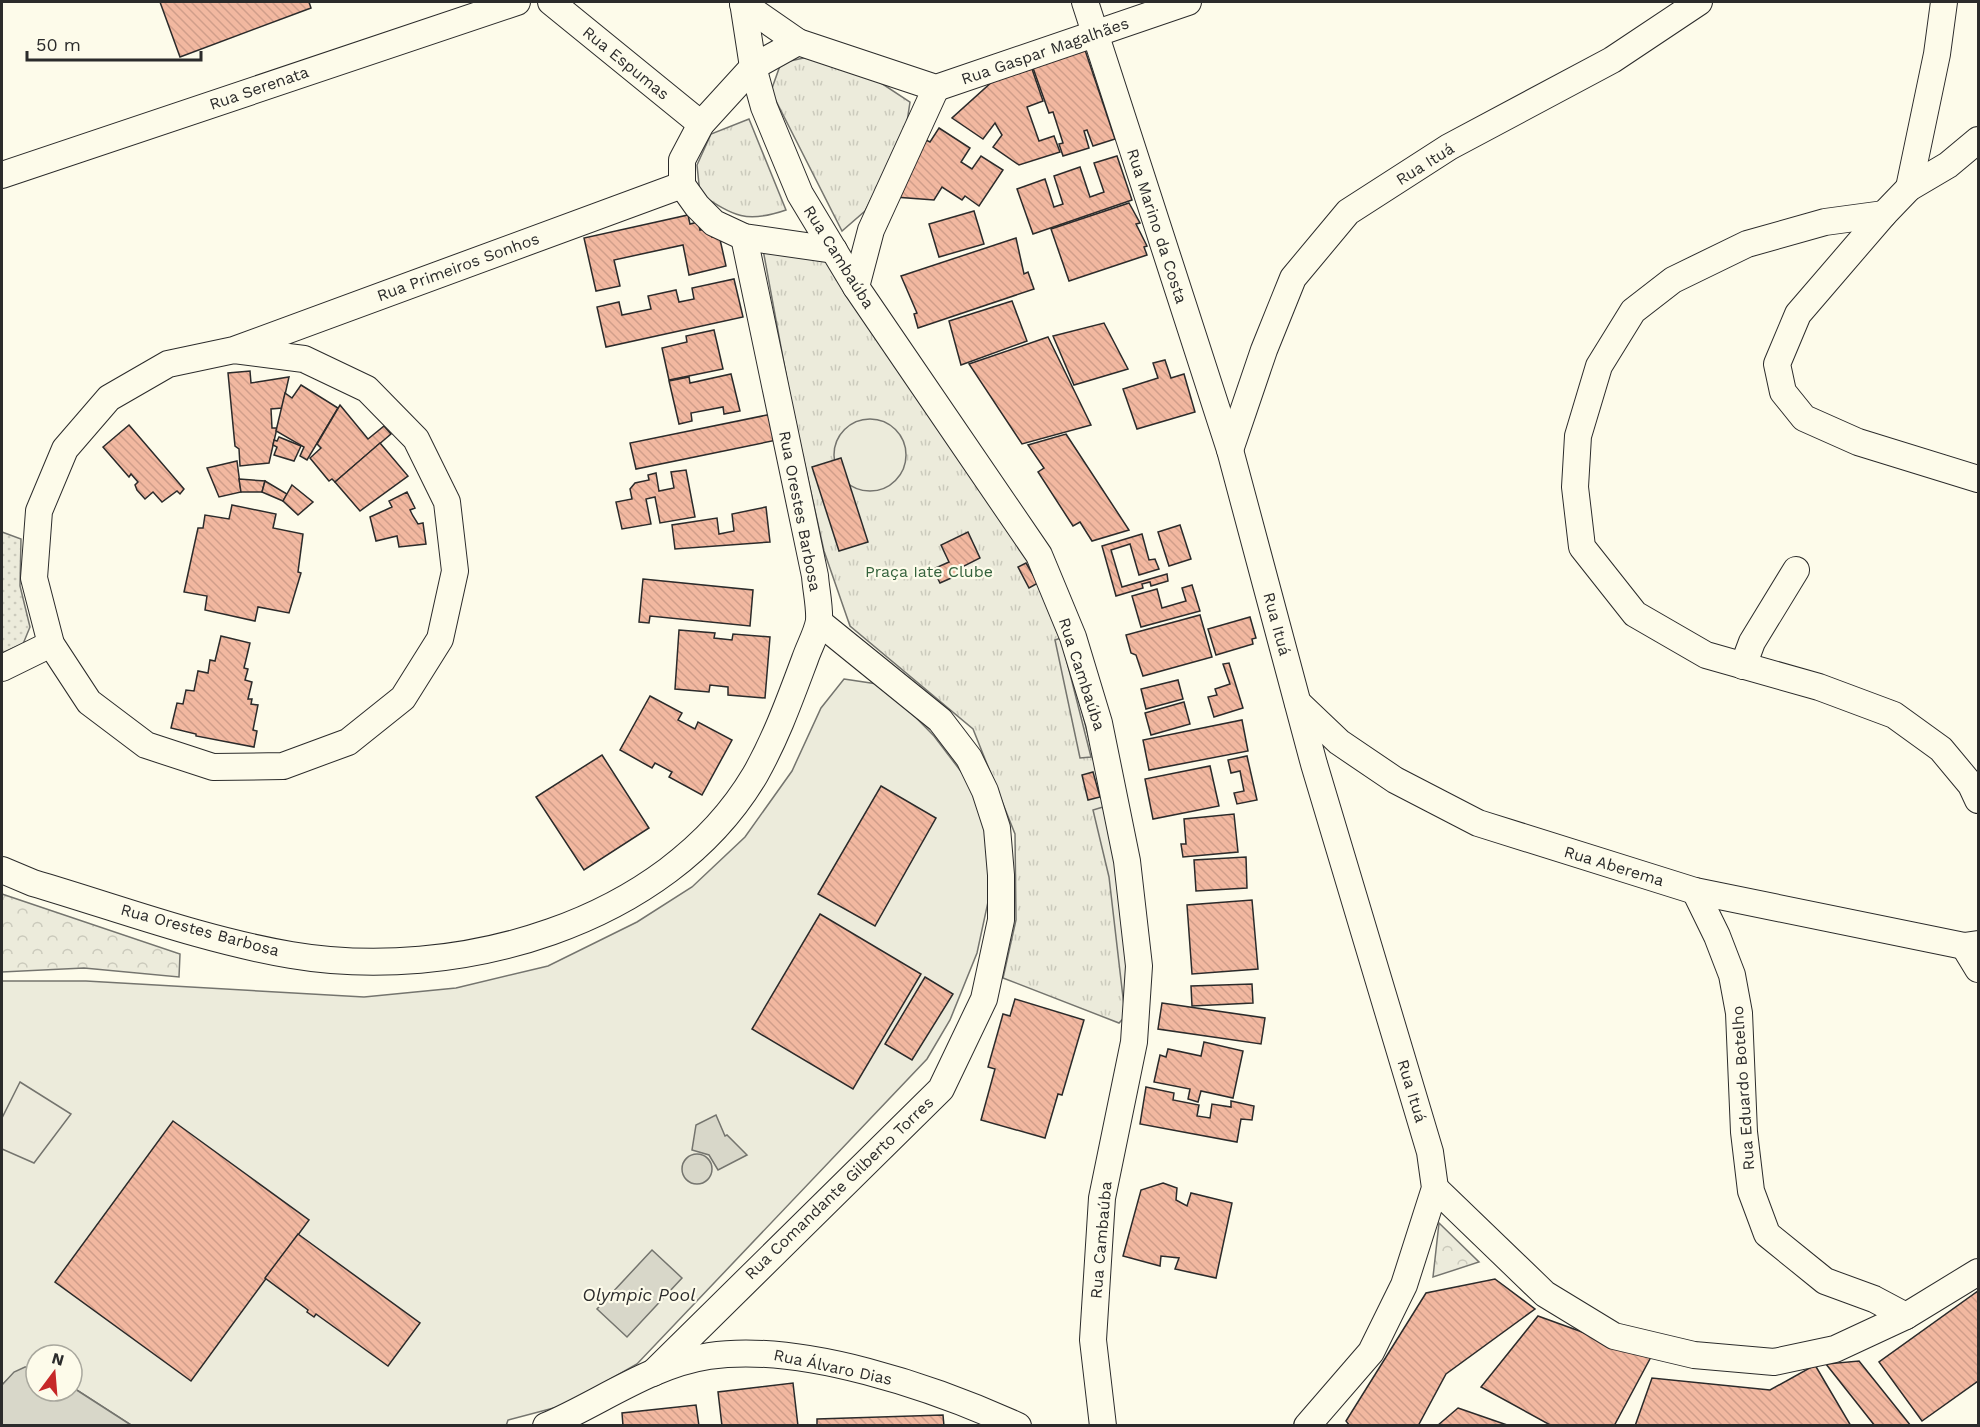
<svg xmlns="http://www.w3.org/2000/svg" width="1980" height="1427" viewBox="0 0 1980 1427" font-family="'Work Sans',sans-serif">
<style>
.grass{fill:url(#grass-dots);stroke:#74746e;stroke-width:1.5}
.forest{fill:url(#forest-crowns);stroke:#74746e;stroke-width:1.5}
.park{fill:url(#park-tufts);stroke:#74746e;stroke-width:1.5}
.pitch{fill:#ecebdb;stroke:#74746e;stroke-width:1.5}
.parking{fill:#eceadb;stroke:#74746e;stroke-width:1.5}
.water{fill:#d8d7c9;stroke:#74746e;stroke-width:1.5}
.building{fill:url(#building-back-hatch);stroke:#2b2b2b;stroke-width:1.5}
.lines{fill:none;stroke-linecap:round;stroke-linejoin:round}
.minor-casing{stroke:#2b2b2b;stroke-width:28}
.minor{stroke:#fdfbea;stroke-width:26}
.labels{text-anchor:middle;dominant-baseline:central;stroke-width:4.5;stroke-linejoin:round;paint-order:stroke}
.street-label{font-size:16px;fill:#2b2b2b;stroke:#fdfbea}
.park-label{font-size:16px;fill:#34623c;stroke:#fdfbea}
.water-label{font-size:18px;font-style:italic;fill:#2b2b2b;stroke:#fdfbea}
</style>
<defs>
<pattern id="grass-dots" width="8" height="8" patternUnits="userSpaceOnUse" patternTransform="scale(1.5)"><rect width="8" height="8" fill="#ecebdb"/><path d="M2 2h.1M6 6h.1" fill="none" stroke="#cbcabc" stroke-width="1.8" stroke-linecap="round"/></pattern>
<pattern id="forest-crowns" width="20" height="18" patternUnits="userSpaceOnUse" patternTransform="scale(1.5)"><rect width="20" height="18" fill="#ecebdb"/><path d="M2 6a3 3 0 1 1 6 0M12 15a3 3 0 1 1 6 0" fill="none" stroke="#cbcabc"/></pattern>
<pattern id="park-tufts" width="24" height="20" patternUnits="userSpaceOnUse" patternTransform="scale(1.5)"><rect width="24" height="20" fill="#ecebdb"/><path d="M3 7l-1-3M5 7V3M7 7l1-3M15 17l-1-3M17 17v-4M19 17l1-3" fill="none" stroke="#cbcabc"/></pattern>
<pattern id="building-back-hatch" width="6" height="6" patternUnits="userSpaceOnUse" patternTransform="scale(1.5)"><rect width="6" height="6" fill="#f2b8a0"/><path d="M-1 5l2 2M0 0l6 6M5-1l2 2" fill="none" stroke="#d09e8a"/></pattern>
</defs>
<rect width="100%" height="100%" fill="#fdfbea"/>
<!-- grass -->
<polygon class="grass" points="2,532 21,539 20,586 30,627 23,644 2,653"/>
<!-- forest -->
<g class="forest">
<polygon points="2,894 180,954 179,977 84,968 2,972"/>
<polygon points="1439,1223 1479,1262 1433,1277"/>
</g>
<!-- park -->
<g class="park">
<polygon points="808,57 881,83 910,102 905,135 865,211 842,231 771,91 781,63"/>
<path d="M749 119 786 210C746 224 734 216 700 194L697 165 711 134Z"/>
<polygon points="762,244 826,254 1031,556 1063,636 1124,878 1134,1007 1119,1023 1003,978 1016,920 1015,834 973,729 850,626 824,551 792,407"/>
</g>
<!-- pitch -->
<g class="pitch">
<circle cx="870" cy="455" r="36"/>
<path d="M844 679 884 685 934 736 969 782 989 841 988 902 977 953 950 1020 927 1059 637 1364 565 1405 508 1420 506 1426 131 1425 72 1387V1355H36V1367C20 1367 13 1374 2 1385V981H86L364 997 456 988 548 966 637 922 692 887 745 837 792 771 821 708Z"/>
</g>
<!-- parking -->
<g class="parking">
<polygon points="1061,638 1091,757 1080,758 1055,640"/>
<polygon points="1103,807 1120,878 1131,1006 1124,1006 1109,877 1093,810"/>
<polygon points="20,1082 71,1114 34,1163 2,1149 2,1118"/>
</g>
<!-- water -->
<g class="water">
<polygon points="716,1115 725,1136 727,1135 747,1155 718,1170 709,1155 692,1150 696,1125"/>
<circle cx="697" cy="1169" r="15"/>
<polygon points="652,1250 682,1278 627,1337 597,1309"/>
<polygon points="25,1367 36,1367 36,1391 72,1391 72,1387 131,1425 2,1425 2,1385 14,1372"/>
</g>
<!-- building -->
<g class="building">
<polygon points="160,2 309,2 311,8 180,57"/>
<polygon points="1085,50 1115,139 1093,146 1087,130 1084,131 1089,148 1063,156 1059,144 1063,143 1053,112 1049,113 1033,68"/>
<polygon points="1032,69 1043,101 1027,107 1039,141 1054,136 1060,152 1019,165 993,147 1002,135 995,123 983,139 952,118 993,81"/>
<polygon points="939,128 970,148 961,162 972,169 981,156 1003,170 979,206 965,196 962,200 942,187 934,200 895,197 926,140 930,142"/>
<polygon points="1117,156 1132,200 1033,234 1017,189 1045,179 1054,207 1063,204 1054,176 1080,167 1090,197 1104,192 1094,163"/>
<polygon points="1129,203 1140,223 1136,224 1147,246 1144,247 1147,255 1069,281 1051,229"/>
<polygon points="974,211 984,244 939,257 929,224"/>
<polygon points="688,215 690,224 698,222 700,230 710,228 712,237 719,235 726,266 689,275 683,245 614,260 620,286 596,291 584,238"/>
<polygon points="1016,238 1024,274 1028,272 1034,289 918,328 914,314 917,313 901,276"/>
<polygon points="734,279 743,317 606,347 597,307 619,302 622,315 651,309 648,296 676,290 679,302 694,299 692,288"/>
<polygon points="1012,301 1027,341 961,365 949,321"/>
<polygon points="1104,323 1128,369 1074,385 1053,336"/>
<polygon points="714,330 723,369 669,380 662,348 687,342 686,336"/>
<polygon points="1048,337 1091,425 1022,444 969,364"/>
<polygon points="1165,360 1171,378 1184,374 1195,412 1137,429 1123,389 1158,378 1153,363"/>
<polygon points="250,371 251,383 289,377 282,408 271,409 272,428 277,428 269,463 240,466 239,449 235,446 228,373"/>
<polygon points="731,374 740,411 724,414 723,407 691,413 692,421 679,424 669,381 689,377 690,383"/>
<polygon points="301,385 338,408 307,460 300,456 304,447 276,431 285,393 292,398"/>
<polygon points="340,405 368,439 384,426 391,434 335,482 332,479 329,481 310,458 321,448 317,444"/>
<polygon points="772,414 777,440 636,469 630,443"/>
<polygon points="129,425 184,489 180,494 177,491 162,502 153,492 145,499 137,490 135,485 138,482 131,474 129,477 103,447"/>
<polygon points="1066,434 1129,530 1092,541 1080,522 1073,526 1038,472 1044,468 1028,445"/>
<polygon points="279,437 301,446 294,461 274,455 277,447 273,445 274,440 277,441"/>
<polygon points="380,443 408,476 360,511 335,482"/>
<polygon points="841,458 868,542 839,551 812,467"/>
<polygon points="237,461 241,492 219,497 207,468"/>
<polygon points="686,470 695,517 660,523 655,497 646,499 651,524 622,529 616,502 632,499 630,489 635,483 649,480 648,475 656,473 659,491 674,488 671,472"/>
<polygon points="239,479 265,481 262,492 241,492"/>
<polygon points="265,481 287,494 283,501 262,492"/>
<polygon points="292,485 313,502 298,515 283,501"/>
<polygon points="407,492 415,508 410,510 413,516 418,524 423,523 426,544 399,547 397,536 376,541 370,517 392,507 389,501"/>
<polygon points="232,505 276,514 273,528 303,534 298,572 301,573 289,613 258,607 255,621 205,610 207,596 184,592 198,528 203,528 205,515 229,519"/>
<polygon points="766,507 770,542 675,549 672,525 717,518 719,534 734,531 732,514"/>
<polygon points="1180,525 1191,559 1169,566 1158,532"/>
<polygon points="968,532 980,558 956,570 958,575 940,583 933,569 949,562 941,545"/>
<polygon points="1142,534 1149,560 1155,559 1159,569 1139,575 1130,544 1111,550 1122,587 1167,574 1168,581 1151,586 1150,582 1142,584 1143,588 1116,596 1102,546"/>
<polygon points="1026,563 1038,583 1029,588 1018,567"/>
<polygon points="643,579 753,590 750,626 650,616 649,623 639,622"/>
<polygon points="1192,585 1200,611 1141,627 1132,596 1157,589 1162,608 1186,601 1182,588"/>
<polygon points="1200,615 1212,657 1143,676 1136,655 1131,653 1126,635"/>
<polygon points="1250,617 1256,638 1252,639 1253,644 1216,655 1208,629"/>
<polygon points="679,630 715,633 714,638 732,640 733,634 770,637 765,698 728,695 728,687 710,685 709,692 675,689"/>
<polygon points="221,636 250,643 244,668 248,669 245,680 252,682 248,699 252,699 251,704 258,705 253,730 257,731 254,747 196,736 196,734 171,728 177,703 183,704 186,690 194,691 198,671 208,673 210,660 215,661"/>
<polygon points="1229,663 1243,708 1214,717 1208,697 1217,695 1215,689 1230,684 1223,664"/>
<polygon points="1178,680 1183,699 1146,709 1141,689"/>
<polygon points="650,696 682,713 678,720 695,729 698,722 732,740 702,795 669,777 672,772 655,763 652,768 620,750"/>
<polygon points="1184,702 1190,724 1151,735 1145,713"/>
<polygon points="1242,720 1248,751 1149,770 1143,740"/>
<polygon points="602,755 649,828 584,870 536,797"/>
<polygon points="1247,756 1257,800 1237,804 1234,793 1244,791 1240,771 1231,773 1228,760"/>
<polygon points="1210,766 1219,806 1153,819 1145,779"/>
<polygon points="1093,772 1100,797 1088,800 1082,775"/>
<polygon points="881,786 936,818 875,926 818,894"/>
<polygon points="1234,814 1238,852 1183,857 1181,844 1186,844 1184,819"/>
<polygon points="1246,857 1247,888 1196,891 1194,860"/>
<polygon points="1252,900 1258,969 1192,974 1187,905"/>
<polygon points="820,914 921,974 853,1089 752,1029"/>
<polygon points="925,977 953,994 912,1060 885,1044"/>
<polygon points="1252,984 1253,1003 1192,1006 1191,986"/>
<polygon points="1015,999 1084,1020 1062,1095 1058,1094 1045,1138 981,1120 995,1069 988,1067 1003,1014 1010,1016"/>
<polygon points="1162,1003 1265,1018 1261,1044 1158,1029"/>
<polygon points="1204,1042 1243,1051 1233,1098 1201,1091 1198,1102 1188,1099 1190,1089 1154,1082 1160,1055 1166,1057 1168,1049 1201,1056"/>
<polygon points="1146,1087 1174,1093 1173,1100 1199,1105 1197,1116 1210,1118 1212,1104 1231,1107 1231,1101 1254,1106 1252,1120 1241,1119 1237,1142 1140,1124"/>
<polygon points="173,1121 309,1220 191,1381 55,1282"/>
<polygon points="1163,1183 1177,1188 1176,1200 1187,1206 1191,1193 1232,1203 1216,1278 1175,1269 1179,1258 1161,1256 1160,1266 1123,1256 1141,1190"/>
<polygon points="298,1234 420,1323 388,1366 316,1314 314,1317 307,1312 308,1310 265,1278"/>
<polygon points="1495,1279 1535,1309 1446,1374 1418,1426 1350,1426 1346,1421 1426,1293"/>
<polygon points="1978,1291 1978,1381 1922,1421 1879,1362"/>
<polygon points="1538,1316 1651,1357 1614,1426 1552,1426 1481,1387"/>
<polygon points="1859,1361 1911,1426 1875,1426 1826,1364"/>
<polygon points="1815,1365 1851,1426 1635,1426 1652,1378 1770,1390"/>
<polygon points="793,1383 798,1426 722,1426 718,1392"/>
<polygon points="696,1405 699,1426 623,1426 622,1413"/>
<polygon points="1458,1408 1510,1426 1437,1426"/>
<polygon points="943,1415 944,1426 817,1426 817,1419"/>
</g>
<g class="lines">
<!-- minor casing -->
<g class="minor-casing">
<g id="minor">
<polyline points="551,2 701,124"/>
<polyline points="743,2 753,67 764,107 800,194 856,287 1039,555 1073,637 1099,723 1127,861 1139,966 1134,1042 1102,1198 1093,1340 1103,1426"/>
<polyline points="1085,2 1230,450 1314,764 1430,1152 1435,1188 1404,1285 1371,1352 1307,1426"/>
<polyline points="743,4 798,42 936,88 1188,2"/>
<polyline points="798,42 753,67 701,124 682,160 682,185 697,206 714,223 744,237 834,250"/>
<polyline points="1978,140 1948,165 1909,188 1884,214 1798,314 1777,364 1783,392 1804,418 1858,442 1978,479"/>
<polyline points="2,175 517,2"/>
<polyline points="1909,188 1937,54 1944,2"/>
<polyline points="1884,214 1825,222 1747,244 1673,280 1633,311 1599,366 1578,436 1575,487 1582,547 1635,614 1706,655 1819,687 1894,715 1941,749 1971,785 1978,800"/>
<polyline points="856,287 871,230 936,88"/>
<polyline points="234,350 304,359 367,389 416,439 447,502 455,571 440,639 403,698 348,742 283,766 213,767 146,745 89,702 51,644 34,578 39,511 65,449 109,398 168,364 234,350 682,185"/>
<polyline points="1230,450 1264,350 1293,278 1348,212 1449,147 1612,60 1699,2"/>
<polyline points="1743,666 1752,642 1796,570"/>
<polyline points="2,668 51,644"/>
<polyline points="1298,703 1339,742 1395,780 1478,823 1695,891 1964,946 1978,944"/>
<path d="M2 870 33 883C118 908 203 940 291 955 455 983 666 925 755 775 776 738 790 699 805 659 809 647 817 633 819 621 820 607 816 590 815 576L744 237"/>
<polyline points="1695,891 1717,936 1732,975 1739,1013 1744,1132 1751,1191 1767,1234 1825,1281 1874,1299 1906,1316"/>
<polyline points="1964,946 1978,969"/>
<polyline points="1435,1188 1545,1294 1614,1336 1694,1355 1774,1362 1835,1349 1906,1316 1978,1272"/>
<polyline points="653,1373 941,1089 984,999 1001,920 1001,875 997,828 985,791 969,758 940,720 819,622"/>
<path d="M546 1426C600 1403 650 1365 709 1356 801 1342 935 1388 1018 1426"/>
</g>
</g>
<!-- minor -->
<use href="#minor" class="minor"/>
</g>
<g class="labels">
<!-- street labels -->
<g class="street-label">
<text transform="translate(1045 51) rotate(-19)">Rua Gaspar Magalhães</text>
<text transform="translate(626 63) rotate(39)">Rua Espumas</text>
<text transform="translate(259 88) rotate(-19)">Rua Serenata</text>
<text transform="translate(1425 164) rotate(-32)">Rua Ituá</text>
<text transform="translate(1157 226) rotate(72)">Rua Marino da Costa</text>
<text transform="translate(839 257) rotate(58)">Rua Cambaúba</text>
<text transform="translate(458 267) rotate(-20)">Rua Primeiros Sonhos</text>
<text transform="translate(800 511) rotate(79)">Rua Orestes Barbosa</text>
<text transform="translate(1277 624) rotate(75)">Rua Ituá</text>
<text transform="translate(1082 674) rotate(72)">Rua Cambaúba</text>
<text transform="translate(1614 866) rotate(17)">Rua Aberema</text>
<text transform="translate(200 930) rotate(15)">Rua Orestes Barbosa</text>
<text transform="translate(1743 1088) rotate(-94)">Rua Eduardo Botelho</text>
<text transform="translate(1412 1091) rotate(73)">Rua Ituá</text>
<text transform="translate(839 1188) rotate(-44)">Rua Comandante Gilberto Torres</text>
<text transform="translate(1101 1240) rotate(-85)">Rua Cambaúba</text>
<text transform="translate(833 1367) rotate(12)">Rua Álvaro Dias</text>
</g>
<!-- park labels -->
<g class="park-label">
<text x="929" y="571">Praça Iate Clube</text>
</g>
<!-- water labels -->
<g class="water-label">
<text x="639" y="1294">Olympic Pool</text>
</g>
</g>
<!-- border -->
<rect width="1980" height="1427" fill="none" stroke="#2b2b2b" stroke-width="6"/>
<!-- north arrow -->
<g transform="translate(54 1373) rotate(16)"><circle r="28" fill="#fdfbea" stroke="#a9a89e" stroke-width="1.5"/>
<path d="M0-4.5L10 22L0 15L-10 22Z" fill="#c62828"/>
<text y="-9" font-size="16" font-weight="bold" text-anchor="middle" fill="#2b2b2b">N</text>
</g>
<!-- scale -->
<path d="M27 51v9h174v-9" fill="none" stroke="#2b2b2b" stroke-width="3"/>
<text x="36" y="51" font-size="18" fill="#2b2b2b" stroke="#fdfbea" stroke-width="4.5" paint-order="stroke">50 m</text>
</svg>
